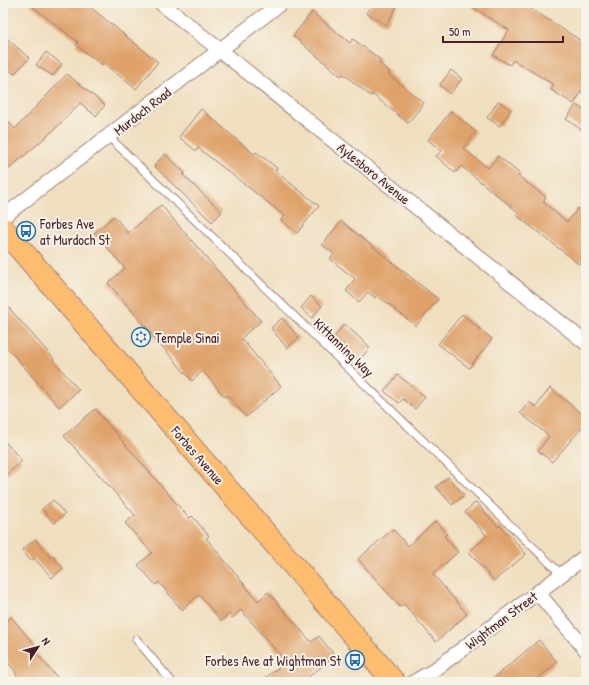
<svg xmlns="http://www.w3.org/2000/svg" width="589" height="685" viewBox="0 0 589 685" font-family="'Patrick Hand',sans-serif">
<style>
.building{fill:#dfa26b}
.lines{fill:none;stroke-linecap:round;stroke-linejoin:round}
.service-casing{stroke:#9d7f75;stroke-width:9}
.minor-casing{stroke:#9d7f75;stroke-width:16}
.primary-casing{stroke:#9d7f75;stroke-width:24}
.service{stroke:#fff;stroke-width:7}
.minor{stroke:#fff;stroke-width:14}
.primary{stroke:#fdbc6f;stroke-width:22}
.labels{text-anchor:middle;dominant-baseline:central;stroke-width:4;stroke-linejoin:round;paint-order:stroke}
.street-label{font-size:14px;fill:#4a1f2b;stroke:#f7f3e8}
.poi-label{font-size:14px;fill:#4a1f2b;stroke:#f7f3e8;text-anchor:start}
</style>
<rect width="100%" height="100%" fill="#f7f3e8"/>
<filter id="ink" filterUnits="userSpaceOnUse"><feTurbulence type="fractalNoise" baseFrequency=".025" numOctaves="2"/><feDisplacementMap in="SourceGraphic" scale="8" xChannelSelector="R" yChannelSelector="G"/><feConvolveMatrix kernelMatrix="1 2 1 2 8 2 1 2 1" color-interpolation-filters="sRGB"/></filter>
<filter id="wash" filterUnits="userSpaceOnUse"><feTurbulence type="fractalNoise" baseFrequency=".012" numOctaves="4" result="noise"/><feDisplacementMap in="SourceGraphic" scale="16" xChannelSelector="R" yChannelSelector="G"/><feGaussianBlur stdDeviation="0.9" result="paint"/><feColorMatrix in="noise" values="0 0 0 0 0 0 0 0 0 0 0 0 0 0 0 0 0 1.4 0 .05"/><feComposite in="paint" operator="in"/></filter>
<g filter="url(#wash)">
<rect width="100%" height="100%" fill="#f0dfbf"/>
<g id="blocks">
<!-- building -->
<g class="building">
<polygon points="28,3 85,3 158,62 136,89 103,63 102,65 76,45 78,42"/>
<polygon points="373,3 399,3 386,25 366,13"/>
<polygon points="465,3 522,3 586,44 586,84 574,104 551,90 554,85 513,60 510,65 493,55 509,30"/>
<polygon points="312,12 350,43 353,39 381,60 379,63 390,72 388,74 424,103 408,123 372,94 371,96 343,74 341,76 293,36"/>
<polygon points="3,35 29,58 14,74 3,64"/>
<polygon points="46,52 62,64 53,76 36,65"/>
<polygon points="451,70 462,79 450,94 440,85"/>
<polygon points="67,74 105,105 96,116 80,103 54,130 3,174 3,115 15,129"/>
<polygon points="498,101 511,110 500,126 487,118"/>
<polygon points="576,105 586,112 586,133 566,119"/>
<polygon points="201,109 254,154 256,152 277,168 275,171 319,206 297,233 281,220 285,216 198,148 196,151 179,137"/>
<polygon points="451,111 476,132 463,148 488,168 498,156 520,174 518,176 546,197 543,202 567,222 578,208 586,215 586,255 579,264 516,215 518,212 461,166 455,173 436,156 442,151 428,140"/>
<polygon points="165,154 185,173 183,175 222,212 212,222 154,166"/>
<polygon points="161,205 261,321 241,338 281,386 246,417 227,395 225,397 203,371 192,381 108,283 125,268 94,233 114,216 128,233"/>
<polygon points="341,221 438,299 416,326 377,295 375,298 368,292 359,302 346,291 355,279 330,259 334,254 322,245"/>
<polygon points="311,296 322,306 312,318 301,308"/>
<polygon points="3,301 54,359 53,360 79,390 59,407 3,343"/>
<polygon points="462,314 492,339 469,368 438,344"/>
<polygon points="282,318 299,338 287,348 271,328"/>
<polygon points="344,324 370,347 359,361 334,337"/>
<polygon points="398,375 425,397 415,409 403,399 399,403 384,391"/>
<polygon points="550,388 586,417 586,423 552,462 538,451 549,436 520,413 529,402 536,407"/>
<polygon points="95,409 189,518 192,516 209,536 206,538 258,601 268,592 311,642 319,636 335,656 302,682 260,682 286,662 241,610 232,618 229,614 221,621 199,595 182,610 159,582 156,585 138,565 152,553 125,523 135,515 64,436"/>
<polygon points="3,439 22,461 3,478"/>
<polygon points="448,477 464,495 452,505 436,487"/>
<polygon points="53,500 65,514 54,523 42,509"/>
<polygon points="476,502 498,527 500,525 526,554 494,581 469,552 487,536 465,512"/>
<polygon points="436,521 447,534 444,536 458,552 433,574 467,614 436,642 404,604 400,607 358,559 393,529 408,546"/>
<polygon points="35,539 51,558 52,556 63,568 52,578 34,558 31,561 22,550"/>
<polygon points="11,617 35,645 32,648 61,682 22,682 15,673 16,672 3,657 3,624"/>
<polygon points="539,640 557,662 534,682 489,682"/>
</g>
</g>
</g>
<g filter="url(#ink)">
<use href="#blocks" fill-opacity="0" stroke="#9d7f75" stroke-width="1"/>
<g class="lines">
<!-- service casing -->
<g class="service-casing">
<g id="service">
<polyline points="109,137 562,575"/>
<polyline points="136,639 172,682"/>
</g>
</g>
<!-- minor casing -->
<g class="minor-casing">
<g id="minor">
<polyline points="161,3 586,343"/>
<polyline points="3,217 281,3"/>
<polyline points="538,593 586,650"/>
<polyline points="414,682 433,671 586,556"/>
</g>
</g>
<!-- primary casing -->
<g class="primary-casing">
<polyline id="primary" points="3,229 394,682"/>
</g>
<!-- service -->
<use href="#service" class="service"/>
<!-- minor -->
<use href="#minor" class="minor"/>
<!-- primary -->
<use href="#primary" class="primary"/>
</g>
</g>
<!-- icons -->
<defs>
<g id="bus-ring" transform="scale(1)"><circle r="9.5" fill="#f7f3e8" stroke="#1f6fb2" stroke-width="1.5"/><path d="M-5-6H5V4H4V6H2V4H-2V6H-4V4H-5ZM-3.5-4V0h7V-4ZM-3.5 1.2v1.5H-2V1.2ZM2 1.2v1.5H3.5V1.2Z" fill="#1f6fb2"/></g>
<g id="synagogue-ring" transform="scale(1)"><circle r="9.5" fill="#f7f3e8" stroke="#1f6fb2" stroke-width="1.5"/><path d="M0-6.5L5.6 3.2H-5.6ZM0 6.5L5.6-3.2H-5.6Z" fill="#1f6fb2"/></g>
</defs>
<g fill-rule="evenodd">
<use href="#bus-ring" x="26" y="231"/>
<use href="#synagogue-ring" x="141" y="337"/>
<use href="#bus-ring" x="355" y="660"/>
</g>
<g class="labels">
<!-- street labels -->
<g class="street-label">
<text transform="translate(142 111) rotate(-38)">Murdoch Road</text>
<text transform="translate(374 173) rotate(39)">Aylesboro Avenue</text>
<text transform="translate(344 347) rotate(44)">Kittanning Way</text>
<text transform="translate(198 455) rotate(49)">Forbes Avenue</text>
<text transform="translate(501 620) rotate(-37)">Wightman Street</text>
</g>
<!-- poi labels -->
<g class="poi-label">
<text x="40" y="223">Forbes Ave<tspan x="40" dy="16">at Murdoch St</tspan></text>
<text x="155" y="337">Temple Sinai</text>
<text x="341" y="660" text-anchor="end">Forbes Ave at Wightman St</text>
</g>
</g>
<!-- margin -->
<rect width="589" height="685" fill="none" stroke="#f7f3e8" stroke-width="16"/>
<!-- north arrow -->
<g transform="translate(38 647) rotate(54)" stroke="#f7f3e8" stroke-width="3" paint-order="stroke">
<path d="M0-3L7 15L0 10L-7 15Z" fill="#4a1f2b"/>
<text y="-6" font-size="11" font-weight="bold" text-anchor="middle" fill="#4a1f2b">N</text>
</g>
<!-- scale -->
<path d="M443 36v6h120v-6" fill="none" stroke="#4a1f2b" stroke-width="2"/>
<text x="449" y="36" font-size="12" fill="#4a1f2b" stroke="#f7f3e8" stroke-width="3" paint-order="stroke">50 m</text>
</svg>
